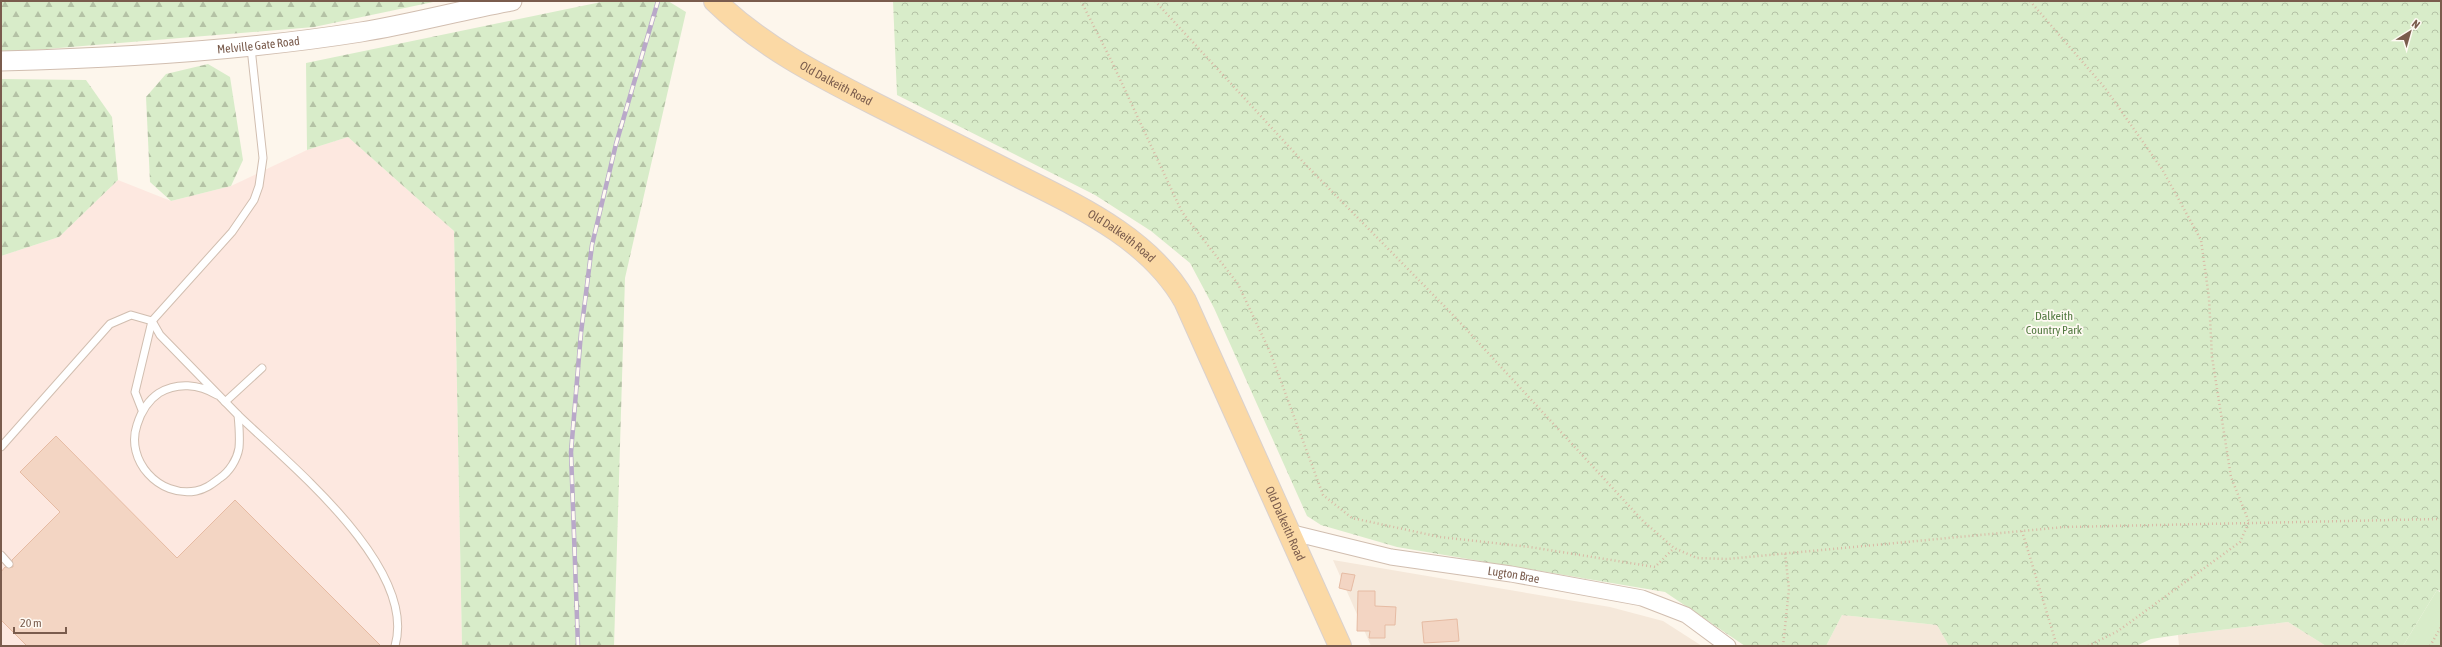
<svg xmlns="http://www.w3.org/2000/svg" width="2442" height="647" viewBox="0 0 2442 647" font-family="'Asap Condensed',sans-serif">
<style>
.residential{fill:#f5e8da}
.commercial{fill:#fde8e0}
.grass{fill:#d8ecc9}
.forest{fill:url(#forest-firs)}
.park{fill:url(#park-crowns)}
.building{fill:#f3d5c3;stroke:#e6bba3}
.lines{fill:none;stroke-linecap:round;stroke-linejoin:round}
.service-casing{stroke:#d1beb0;stroke-width:9}
.minor-casing{stroke:#d1beb0;stroke-width:17}
.tertiary-casing{stroke:#d1beb0;stroke-width:21}
.primary-casing{stroke:#dad1cd;stroke-width:24}
.path{stroke:#d9b8a5;stroke-width:2.5;stroke-dasharray:1 3;stroke-linecap:butt}
.service{stroke:#fff;stroke-width:7}
.minor{stroke:#fff;stroke-width:15}
.tertiary{stroke:#fff;stroke-width:19}
.primary{stroke:#fbd9a5;stroke-width:22}
.rail-casing{stroke:#b9a8c9;stroke-width:4.5}
.rail{stroke:#fffaf3;stroke-width:3;stroke-dasharray:9;stroke-linecap:butt}
.labels{text-anchor:middle;dominant-baseline:central;stroke-width:3.5;stroke-linejoin:round;paint-order:stroke}
.street-label{font-size:12px;fill:#7a5c4d;stroke:#fffaf3}
.park-label{font-size:12px;fill:#537a41;stroke:#fffaf3}
</style>
<defs>
<pattern id="forest-firs" width="22" height="20" patternUnits="userSpaceOnUse"><rect width="22" height="20" fill="#d8ecc9"/><path d="M5 1l3.5 6h-7zM16 11l3.5 6h-7z" fill="#b4c2a5"/></pattern>
<pattern id="park-crowns" width="20" height="18" patternUnits="userSpaceOnUse"><rect width="20" height="18" fill="#d8ecc9"/><path d="M2 6a3 3 0 1 1 6 0M12 15a3 3 0 1 1 6 0" fill="none" stroke="#b4c2a5"/></pattern>
</defs>
<rect width="100%" height="100%" fill="#fdf6ec"/>
<!-- residential -->
<g class="residential">
<polygon points="1333,560 1610,607 1663,621 1702,646 1371,646"/>
<polygon points="1842,615 1937,625 1949,646 1826,646"/>
<polygon points="2288,622 2326,646 2179,646 2178,635"/>
</g>
<!-- commercial -->
<polygon class="commercial" points="348,137 454,231 462,646 1,646 1,256 59,237 118,180 171,201 231,186 307,150"/>
<!-- grass -->
<polygon class="grass" points="2437,590 2441,593 2441,646 2403,646"/>
<!-- forest -->
<g class="forest">
<polygon points="1,1 438,1 314,27 10,52 1,51"/>
<polygon points="606,1 668,1 686,12 625,278 614,646 462,646 454,231 348,137 307,150 306,63"/>
<polygon points="208,64 230,77 243,160 231,186 171,201 150,182 146,97 166,74"/>
<polygon points="1,79 86,80 112,117 118,180 59,237 1,256"/>
</g>
<!-- park -->
<polygon class="park" points="893,1 2441,1 2441,591 2437,590 2403,646 2326,646 2288,622 2178,635 2151,639 2136,646 1949,646 1937,625 1842,615 1826,646 1745,646 1665,592 1397,547 1321,525 1307,516 1214,308 1190,263 1151,231 1095,195 897,95"/>
<!-- building -->
<g class="building">
<polygon points="56,436 177,558 235,500 381,646 27,646 1,620 1,572 5,567 13,567 12,560 60,512 20,472"/>
<polygon points="1342,573 1355,575 1351,591 1339,588"/>
<polygon points="1358,591 1375,591 1375,606 1396,607 1395,625 1385,625 1385,638 1369,638 1370,631 1357,631"/>
<polygon points="1457,619 1459,641 1424,643 1422,622"/>
</g>
<g class="lines">
<!-- service casing -->
<g class="service-casing">
<g id="service">
<polyline points="225,402 262,368"/>
<polyline points="142,410 135,392 152,321 232,232 254,200 259,186 263,158 251,48"/>
<path d="M238 415C289 464 418 567 395 646"/>
<path d="M1 447 110 324 131 315 152 321 160 335 238 415C239 425 240 437 239 448 237 460 229 472 220 478 212 484 206 489 196 491 159 498 125 460 137 425 141 412 147 401 159 393 177 382 199 384 217 395"/>
<polyline points="1,555 9,564"/>
</g>
</g>
<!-- minor casing -->
<g class="minor-casing">
<g id="minor">
<path id="s1" d="M1289 532 1391 557 1511 574 1642 598 1686 615 1728 646"/>
</g>
</g>
<!-- tertiary casing -->
<g class="tertiary-casing">
<g id="tertiary">
<path id="s2" d="M1 61C121 58 242 51 361 32 411 24 462 10 512 1"/>
</g>
</g>
<!-- primary casing -->
<g class="primary-casing">
<g id="primary">
<path id="s3" d="M715 1C761 46 818 75 875 104 923 128 970 152 1018 176 1080 207 1150 239 1185 301L1340 646"/>
</g>
</g>
<!-- path -->
<g class="path">
<polyline points="1081,1 1111,60 1182,212 1238,284 1270,352 1323,495 1352,518 1440,537 1530,547 1655,567 1674,548"/>
<polyline points="1155,1 1304,163 1454,316 1643,521 1674,548 1697,558 1727,559 2064,527 2441,519"/>
<polyline points="2030,1 2105,88 2162,169 2201,240 2209,298 2212,357 2231,477 2249,522 2240,542 2118,631 2088,646"/>
<polyline points="2022,531 2057,646"/>
<polyline points="1783,646 1789,589 1785,553"/>
<polyline points="2430,646 2441,627"/>
</g>
<!-- service -->
<use href="#service" class="service"/>
<!-- minor -->
<use href="#minor" class="minor"/>
<!-- tertiary -->
<use href="#tertiary" class="tertiary"/>
<!-- primary -->
<use href="#primary" class="primary"/>
<!-- rail casing -->
<g class="rail-casing">
<polyline id="rail" points="578,646 571,452 581,333 592,245 616,144 658,1"/>
</g>
<!-- rail -->
<use href="#rail" class="rail"/>
</g>
<g class="labels">
<!-- street labels -->
<g class="street-label">
<text stroke="none"><textPath href="#s2" startOffset="258">Melville Gate Road</textPath></text>
<text stroke="none"><textPath href="#s3" startOffset="147">Old Dalkeith Road</textPath></text>
<text stroke="none"><textPath href="#s3" startOffset="471">Old Dalkeith Road</textPath></text>
<text stroke="none"><textPath href="#s3" startOffset="807">Old Dalkeith Road</textPath></text>
<text stroke="none"><textPath href="#s1" startOffset="229">Lugton Brae</textPath></text>
</g>
<!-- park labels -->
<g class="park-label">
<text x="2054" y="316">Dalkeith<tspan x="2054" dy="14">Country Park</tspan></text>
</g>
</g>
<!-- border -->
<rect width="2442" height="647" fill="none" stroke="#7a5c4d" stroke-width="4"/>
<!-- north arrow -->
<g transform="translate(2410 32) rotate(37)" stroke="#fffaf3" stroke-width="3" paint-order="stroke">
<path d="M0-3L7 15L0 10L-7 15Z" fill="#7a5c4d"/>
<text y="-6" font-size="11" font-weight="bold" text-anchor="middle" fill="#7a5c4d">N</text>
</g>
<!-- scale -->
<path d="M14 627v6h52v-6" fill="none" stroke="#7a5c4d" stroke-width="2"/>
<text x="20" y="627" font-size="12" fill="#7a5c4d" stroke="#fffaf3" stroke-width="3" paint-order="stroke">20 m</text>
</svg>
